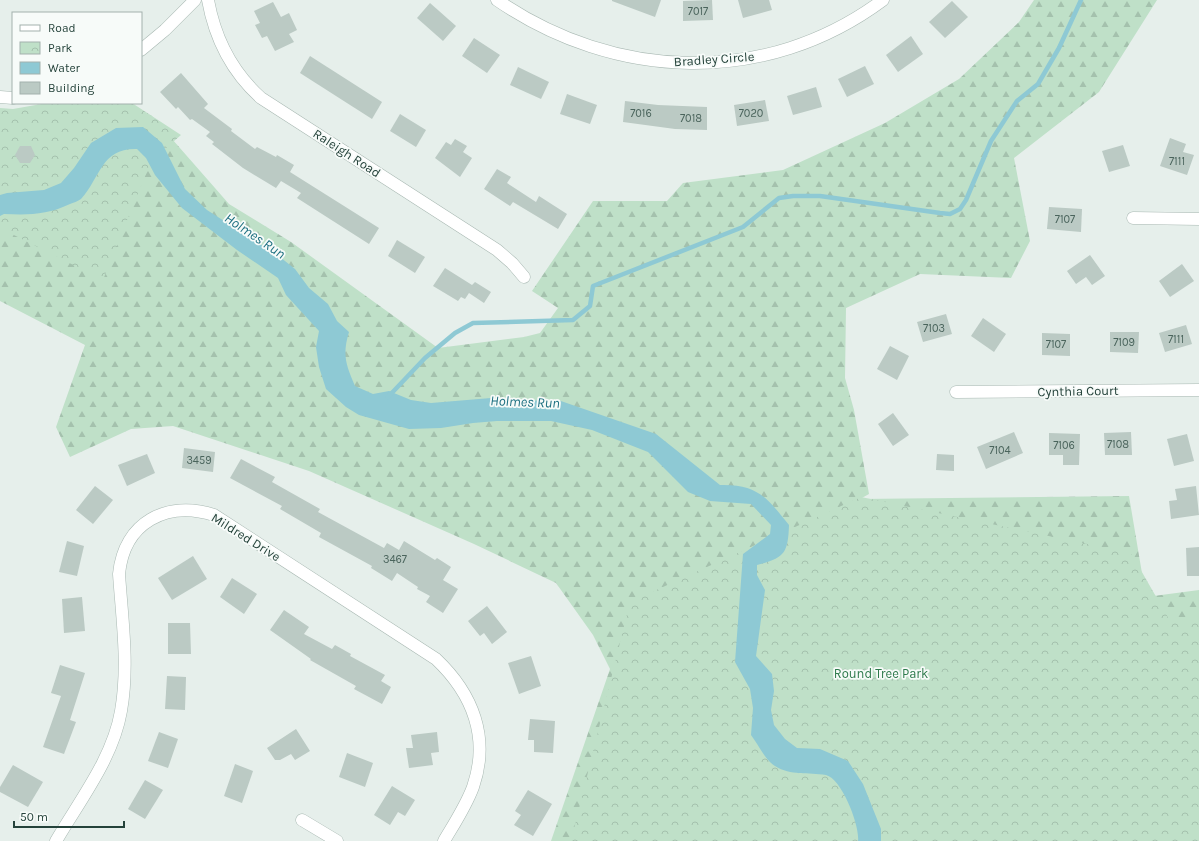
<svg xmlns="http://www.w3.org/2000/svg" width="1199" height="841" viewBox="0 0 1199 841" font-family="Karla,sans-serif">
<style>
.forest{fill:url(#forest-firs)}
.park{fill:url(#park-crowns)}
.water{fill:#8ec9d4}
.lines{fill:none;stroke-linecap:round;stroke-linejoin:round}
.stream{stroke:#8ec9d4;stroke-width:4.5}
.building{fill:#bbcac4}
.street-casing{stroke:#a8b8b2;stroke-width:13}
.street{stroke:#fff;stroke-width:12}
.labels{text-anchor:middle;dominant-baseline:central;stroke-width:3.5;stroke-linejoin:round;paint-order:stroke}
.number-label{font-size:11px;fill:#4a645c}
.street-label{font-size:13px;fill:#24423a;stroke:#f7fbf9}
.park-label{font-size:13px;fill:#2d7a4b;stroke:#f7fbf9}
.water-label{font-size:14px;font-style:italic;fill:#1c6f80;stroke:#f7fbf9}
</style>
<defs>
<pattern id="forest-firs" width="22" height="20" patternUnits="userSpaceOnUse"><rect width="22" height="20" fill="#bfe0c8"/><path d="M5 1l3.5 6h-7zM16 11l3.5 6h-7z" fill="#a4c1ad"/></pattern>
<pattern id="park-crowns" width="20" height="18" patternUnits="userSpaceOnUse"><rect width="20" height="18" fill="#bfe0c8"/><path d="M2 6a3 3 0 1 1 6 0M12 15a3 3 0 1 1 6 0" fill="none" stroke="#a4c1ad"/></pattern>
</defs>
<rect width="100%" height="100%" fill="#e6efeb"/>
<!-- forest -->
<polygon class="forest" points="1034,0 1157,0 1099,92 1014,158 1030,241 1011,278 920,274 846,308 845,378 854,410 869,494 860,499 1129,496 1146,597 1199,590 1199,841 551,841 610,669 593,635 556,583 474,544 309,471 173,426 131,429 70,457 56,427 85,345 0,301 0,178 116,113 151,115 229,204 291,242 438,348 524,337 540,333 558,308 532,291 593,201 667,201 683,183 783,170 885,123 959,79 1019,22"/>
<!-- park -->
<g class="park">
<polygon points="47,103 132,103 181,135 151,161 103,280 0,228 0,108 13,109"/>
<polygon points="861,497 1131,553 1170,621 1199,621 1199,841 571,841 630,602"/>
</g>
<!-- water -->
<path class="water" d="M143 127 162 143 185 189 207 210 280 257 295 269 309 288 328 304 337 321 349 332C342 355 346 365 355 386L373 394 389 391 411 400 431 403 491 398 520 401 558 400 656 434 720 485C758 484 767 498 789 525 788 554 784 558 757 565V575L765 590 756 656 772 674 774 691 771 710 774 725 785 739 797 748 820 749 848 761 863 784 881 829V841H858C860 826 842 779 826 775 808 772 791 776 775 766 765 760 758 744 751 735L753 708 750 689 735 662 743 554 770 534 771 525 751 504 710 501 688 492 648 452 592 430 551 421H497L473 423 441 428 409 429 359 415 346 407 326 389 319 367 316 347 319 331 286 295 278 278 237 250 182 208 155 175 146 158 137 149C101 148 101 177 81 199 78 201 73 203 70 204 47 215 29 215 4 214L0 216V195L7 193 44 190 61 183 74 168 91 143 116 128Z"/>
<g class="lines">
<!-- stream -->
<polyline class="stream" points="388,397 425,358 455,333 473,323 573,320 590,306 593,286 743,227 779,198 793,196 820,196 940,213 950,214 960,209 966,200 991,141 1017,101 1038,84 1059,48 1081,0"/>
</g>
<!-- building -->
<g class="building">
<polygon points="612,0 661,0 655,17 612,1"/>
<polygon points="712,0 713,20 683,21 683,1"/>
<polygon points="738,0 769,0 772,10 743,18"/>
<polygon points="952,1 968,17 945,38 929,22"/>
<polygon points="273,2 281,17 289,13 297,30 289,34 294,42 275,51 267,36 262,38 255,25 260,23 254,11"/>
<polygon points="430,3 456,26 443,41 417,18"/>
<polygon points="911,36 923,54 898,72 886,55"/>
<polygon points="474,38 500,55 487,73 462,56"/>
<polygon points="310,56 382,102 372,119 300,73"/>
<polygon points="865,66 874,84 847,97 838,79"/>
<polygon points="518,67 549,82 541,99 510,85"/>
<polygon points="181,73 208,104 204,108 232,129 231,131 255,149 257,147 276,157 277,155 294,165 290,172 379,228 369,244 297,198 301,193 281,181 276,188 243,168 212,144 214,142 206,136 210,132 192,119 190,120 178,107 176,109 160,92"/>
<polygon points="816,87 822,107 793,115 787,96"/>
<polygon points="567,94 597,105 590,124 560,114"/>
<polygon points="765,100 769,121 737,126 734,105"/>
<polygon points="625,101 658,105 707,107 707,130 675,129 623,122"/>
<polygon points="400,114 426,130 416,147 390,131"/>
<polygon points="1170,138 1186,144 1183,152 1194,155 1187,175 1160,166"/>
<polygon points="455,139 467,146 463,152 472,158 460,177 435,158 446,142 451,145"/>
<polygon points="1123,145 1130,166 1109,172 1102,151"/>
<polygon points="20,146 31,146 35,155 30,163 20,163 15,155"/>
<polygon points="497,169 511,177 507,183 536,202 539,196 567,214 558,229 513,202 510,206 484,189"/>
<polygon points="1049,207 1082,209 1081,232 1047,229"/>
<polygon points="397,240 425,257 415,273 388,256"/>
<polygon points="1090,255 1105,276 1092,285 1086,277 1076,284 1067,271"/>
<polygon points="1182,264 1194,281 1170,297 1159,281"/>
<polygon points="445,268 472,285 475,282 491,292 484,303 469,293 465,299 461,297 458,301 433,286"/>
<polygon points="946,314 952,334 923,342 917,322"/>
<polygon points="983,318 1006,334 994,352 971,336"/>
<polygon points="1186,325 1192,344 1165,352 1159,333"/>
<polygon points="1110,332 1139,332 1138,353 1110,352"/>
<polygon points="1042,333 1070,334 1070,356 1042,355"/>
<polygon points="890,346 909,356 897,380 877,369"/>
<polygon points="893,413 909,435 893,446 878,424"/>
<polygon points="1014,432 1023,453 986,469 977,447"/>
<polygon points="1131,432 1132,455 1105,455 1104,433"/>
<polygon points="1049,433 1080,434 1079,465 1063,465 1063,455 1049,455"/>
<polygon points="1187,434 1194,461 1174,466 1167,439"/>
<polygon points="184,448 215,452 213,472 182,468"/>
<polygon points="147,454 155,473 127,486 118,465"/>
<polygon points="937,454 954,455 954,471 936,470"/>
<polygon points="241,459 275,477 272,482 320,509 318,512 384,548 387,543 399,550 404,541 435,560 437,558 451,567 443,580 458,589 443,613 426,602 430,596 417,589 418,587 397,573 392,581 371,568 372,566 319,537 321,533 280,509 282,506 230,478"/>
<polygon points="95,486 113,500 93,524 76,510"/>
<polygon points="1196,486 1199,515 1171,519 1169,501 1177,500 1175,489"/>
<polygon points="67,541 84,546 77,576 59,572"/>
<polygon points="1199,547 1199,576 1187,576 1186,548"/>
<polygon points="193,556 207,579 172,600 158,578"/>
<polygon points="232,578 257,594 244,614 220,597"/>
<polygon points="82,597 85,631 64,633 62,599"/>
<polygon points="487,606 507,632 492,644 484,633 480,636 468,621"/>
<polygon points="284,610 309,627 304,634 332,649 335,645 351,654 350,656 385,675 381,681 391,687 382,704 354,689 356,686 310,660 311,659 270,630"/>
<polygon points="168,623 190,623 191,654 168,654"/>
<polygon points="531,656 541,686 519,694 508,663"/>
<polygon points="60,665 85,673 70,720 76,722 64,754 43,747 61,696 51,693"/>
<polygon points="167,676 186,677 185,710 165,709"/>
<polygon points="530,719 555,721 553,753 534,752 534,740 528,740"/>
<polygon points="296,729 310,751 295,760 291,754 280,760 275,760 267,748"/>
<polygon points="159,732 178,739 168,768 148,761"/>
<polygon points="437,732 439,752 431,753 433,765 409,768 406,748 413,748 411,735"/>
<polygon points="347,753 373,763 365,787 339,777"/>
<polygon points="235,764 253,771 242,803 224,796"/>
<polygon points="13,765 43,782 28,807 0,792 0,787"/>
<polygon points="145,780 163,790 145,819 128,809"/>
<polygon points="392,786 415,800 405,816 398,812 390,825 374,815"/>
<polygon points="528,790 552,804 533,836 514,825 521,815 515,811"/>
</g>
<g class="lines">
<!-- street casing -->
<g class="street-casing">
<g id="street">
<path d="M208 0C215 39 231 71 261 98L497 250 512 263 524 277"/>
<path d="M497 0C615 81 766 87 883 0"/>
<polyline points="141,50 165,30 195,0"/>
<polyline points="0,97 13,98"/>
<polyline points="1133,218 1199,219"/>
<polyline points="956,392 1199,390"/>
<polyline points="302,820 337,841"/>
<path d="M56 841C80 800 113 758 121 711 129 666 122 618 119 574 124 522 167 500 214 515L436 659C473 694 490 738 473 787 466 806 454 824 444 841"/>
</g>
</g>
<!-- street -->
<use href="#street" class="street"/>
</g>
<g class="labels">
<!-- number labels -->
<g class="number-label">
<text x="698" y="11">7017</text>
<text x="641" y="113">7016</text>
<text x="751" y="113">7020</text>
<text x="691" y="118">7018</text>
<text x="1177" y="161">7111</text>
<text x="1065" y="219">7107</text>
<text x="934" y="328">7103</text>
<text x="1176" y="339">7111</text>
<text x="1124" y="342">7109</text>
<text x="1056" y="344">7107</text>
<text x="1118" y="444">7108</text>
<text x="1064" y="445">7106</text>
<text x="1000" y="450">7104</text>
<text x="199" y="460">3459</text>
<text x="395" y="559">3467</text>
</g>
<!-- street labels -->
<g class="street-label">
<text transform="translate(714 59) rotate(-4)">Bradley Circle</text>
<text transform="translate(347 153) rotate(33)">Raleigh Road</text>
<text transform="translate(1078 391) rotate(-1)">Cynthia Court</text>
<text transform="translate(246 537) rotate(32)">Mildred Drive</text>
</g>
<!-- park labels -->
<g class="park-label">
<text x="881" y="673">Round Tree Park</text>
</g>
<!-- water labels -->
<g class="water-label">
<text transform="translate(255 236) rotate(34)">Holmes Run</text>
<text transform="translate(525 402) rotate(2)">Holmes Run</text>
</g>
</g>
<!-- legend -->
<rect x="12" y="12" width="130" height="92" fill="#f7fbf9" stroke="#a3b1ad"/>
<rect x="20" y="25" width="20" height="6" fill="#ffffff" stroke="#a3b1ad"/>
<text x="48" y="32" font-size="12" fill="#24423a">Road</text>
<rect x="20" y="42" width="20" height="12" fill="url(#park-crowns)" stroke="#a3b1ad"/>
<text x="48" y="52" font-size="12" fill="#24423a">Park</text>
<rect x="20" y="62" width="20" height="12" fill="#8ec9d4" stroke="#a3b1ad"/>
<text x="48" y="72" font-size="12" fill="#24423a">Water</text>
<rect x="20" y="82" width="20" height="12" fill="#bbcac4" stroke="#a3b1ad"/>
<text x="48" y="92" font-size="12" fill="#24423a">Building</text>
<!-- scale -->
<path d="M14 821v6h110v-6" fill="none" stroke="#24423a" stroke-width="2"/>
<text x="20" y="821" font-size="12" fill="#24423a" stroke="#f7fbf9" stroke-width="3" paint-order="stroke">50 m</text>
</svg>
